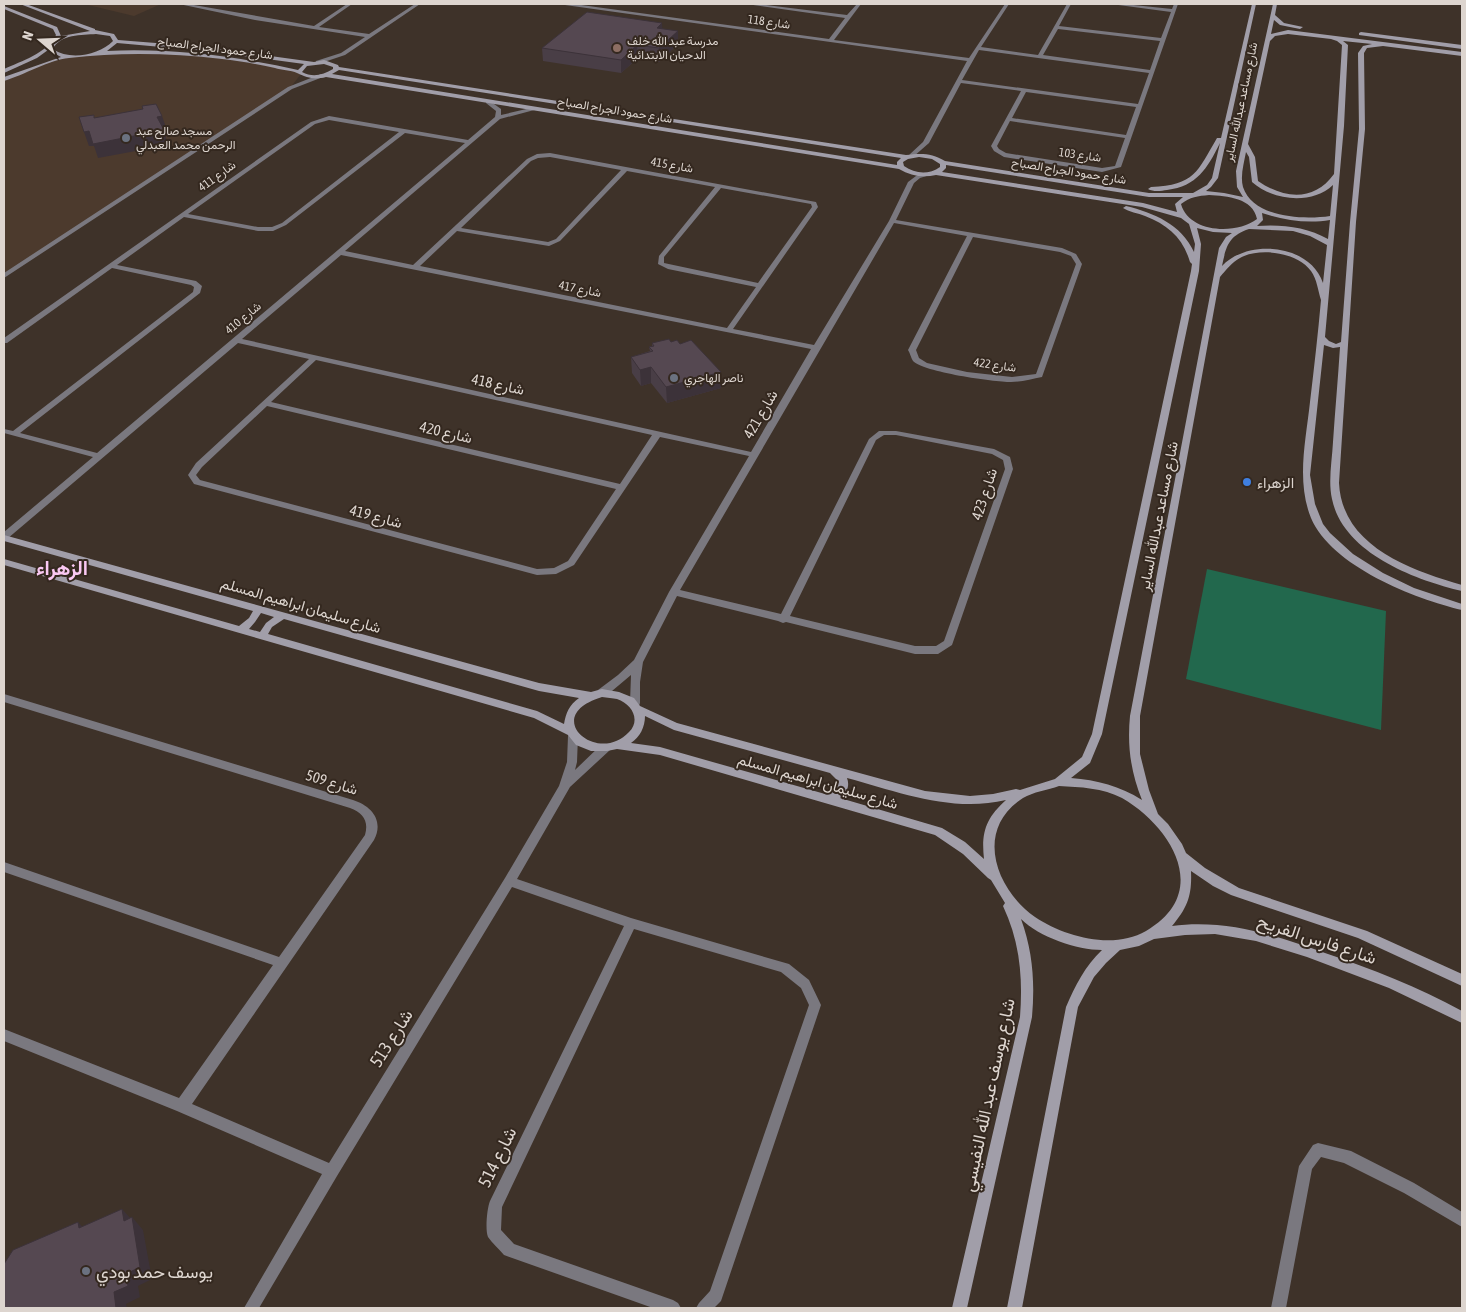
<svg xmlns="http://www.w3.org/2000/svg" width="1466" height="1312" viewBox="0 0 1466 1312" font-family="'Asap Condensed',Vazirmatn,sans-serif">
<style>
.built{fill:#4c3a2d}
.green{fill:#22684d}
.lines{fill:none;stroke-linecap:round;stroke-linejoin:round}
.street{fill:#7a787f;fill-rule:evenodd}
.secondary{fill:#a19ea9;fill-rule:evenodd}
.wall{fill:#493e46}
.shaded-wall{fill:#3c3239}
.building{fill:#554851;stroke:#3c3239}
.education-dot{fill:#8d6e63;stroke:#34281f;stroke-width:2}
.worship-dot{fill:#6b7280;stroke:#34281f;stroke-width:2}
.shop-dot{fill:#3f7fe0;stroke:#34281f;stroke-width:2}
.labels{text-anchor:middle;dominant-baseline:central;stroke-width:4;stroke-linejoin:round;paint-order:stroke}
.far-street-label{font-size:12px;fill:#ddd5cf;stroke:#34281f}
.far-poi-label{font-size:12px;fill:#ddd5cf;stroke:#34281f;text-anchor:start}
.street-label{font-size:15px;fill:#ddd5cf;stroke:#34281f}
.poi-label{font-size:15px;fill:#ddd5cf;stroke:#34281f;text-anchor:start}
.near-street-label{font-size:18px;fill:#ddd5cf;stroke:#34281f}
.near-poi-label{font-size:18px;fill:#ddd5cf;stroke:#34281f;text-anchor:start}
.district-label{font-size:20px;font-weight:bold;fill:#fac8f3;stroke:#34281f}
</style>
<rect width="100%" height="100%" fill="#3e3229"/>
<!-- built -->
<g class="built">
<polygon points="84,4 161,4 134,16"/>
<polygon points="97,53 188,54 280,67 299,72 301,74 290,88 4,276 4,79 53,60"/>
</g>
<!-- green -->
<polygon class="green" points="1207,569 1386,611 1381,730 1186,679"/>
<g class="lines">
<!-- street -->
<g class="street">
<polygon points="179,4 188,4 314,26 347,4 352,4 319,27 369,34 415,4 420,4 345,55 318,64 316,63 316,61 341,53 365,37 255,20"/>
<path d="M563 4H574L829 39 845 18 746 4H758L847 15 857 4H861L834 40 969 58 1005 4H1009L981 47 1038 55 1067 4H1071L1059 26 1161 38 1171 12 1111 4H1124L1172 9 1174 4H1178L1121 167 1102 172 1004 157 994 151 991 146 1021 91 961 83 929 143 913 157H909V155L923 142 967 61 565 5ZM1058 29 1160 41 1150 70 1043 55ZM979 50 1149 73 1138 104 962 80ZM1026 92 1136 107 1126 135 1012 118ZM1010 121 1125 138 1115 166 1102 168 1006 153 999 149 997 146Z"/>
<polygon points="321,74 323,75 323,77 292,89 4,278 4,273 288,87"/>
<path d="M486 101H490L501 109V115L535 107 538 109 500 119 345 251 413 265 527 159 537 154 550 153 816 202 818 207 733 329 814 345 889 221 908 182 916 176 930 172 933 174 920 178 914 183 896 220 1062 248 1076 254 1082 264 1042 377C1032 379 1022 382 1011 382 994 382 923 372 913 361 911 358 910 353 908 350L967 236 894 223 680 590 781 614 869 439 879 431H896L994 449 1010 457 1013 469 952 645 938 654H915L786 622 783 623 778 621 677 596 643 662 640 682V703L639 706H631L630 703 631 675 606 696H598L597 693 598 690 618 675 634 660 669 592 749 456 660 437 574 565 556 574 537 575 194 484 188 475 196 463 309 359 238 343 7 539 4 540V532L93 457 4 433V429L13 431 193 292 194 287 191 285 112 268 7 343H4V338L311 122 329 116 468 140 495 117 496 111 486 103ZM329 120 399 132 282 223 272 227H258L188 214 315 124ZM405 133 465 143 97 453 20 433 200 293 202 286 196 281 117 265 184 217 258 231H273L286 225ZM550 157 621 170 556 239 548 242 461 228 531 161 538 158ZM627 171 715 187 659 256 658 264 668 269 756 287 727 328 420 266 457 231 549 246 560 241ZM721 188 811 204 812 207 758 283 664 263V257ZM973 237 1060 252 1071 256 1076 264 1036 374 1012 377 967 372 927 363 919 358 916 350ZM341 255 811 349 751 452 242 339ZM316 360 652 435 620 484 271 402ZM267 406 616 489 568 561 554 568 537 569 200 480 196 475 202 467ZM884 435H896L992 454 1003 460 1005 469 944 641 936 646H915L790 616 876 440Z"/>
<path d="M4 694 353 800C372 806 384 821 374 840L192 1104 329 1163 505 878 559 786 567 762 568 736 569 733H577L578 736 577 762 575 770 602 744H610L611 747 610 750 570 787 517 879 631 918 789 964 809 980 821 1005 721 1301 714 1308H696L699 1303 710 1291 809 1005 801 988 781 972 634 929 502 1207 501 1230 514 1244 673 1300 678 1303 681 1308H653L504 1255C499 1249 492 1243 488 1237 485 1230 487 1208 490 1201L624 926 512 887 337 1176 259 1308H244L322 1174 177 1111 4 1041V1029L179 1098 273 965 4 872V862L279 957 365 835C369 821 363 813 350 808L4 702Z"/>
<polygon points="1318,1143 1351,1151 1414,1183 1462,1212 1462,1227 1404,1193 1344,1163 1321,1157 1312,1169 1286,1308 1271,1308 1299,1166 1313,1145"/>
</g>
<!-- secondary -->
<g class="secondary">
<path d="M20 4H26L95 29V30L114 34 118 40 206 47 314 62 324 60 338 65 339 67 906 155C921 153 932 153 945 161L1149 193H1193L1207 185 1212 178 1220 143C1207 169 1197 186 1167 190 1161 191 1153 192 1148 189L1151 187C1195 185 1197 172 1217 138H1221L1252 4H1256L1218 178 1211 187 1206 191 1224 193 1243 197 1237 187 1236 171 1273 4H1277L1275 15 1284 23 1303 27 1300 29 1280 25 1274 20 1271 34 1288 30 1462 52V56L1383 46 1367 48 1364 53 1365 129 1356 222 1339 483C1342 546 1410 570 1462 585V591C1415 580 1343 553 1332 499 1328 481 1332 461 1333 442 1335 411 1338 379 1340 347L1333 348 1324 345 1310 475 1315 504 1323 524 1330 533 1353 554 1383 573 1414 588 1462 604V610C1415 599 1331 566 1311 518 1296 481 1306 440 1310 402 1314 368 1318 334 1321 300 1318 291 1317 279 1311 271 1297 252 1259 247 1240 258 1232 262 1226 270 1220 277L1140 716V754L1149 790 1158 814 1168 824 1182 844 1186 853 1205 868 1239 888 1367 931 1462 974V986L1358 938 1231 895 1213 886 1191 871C1192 895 1188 907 1172 926 1226 919 1275 935 1325 953 1372 969 1418 987 1462 1011V1023L1389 988 1307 957 1256 941 1215 934 1185 935 1154 939 1139 946 1120 950 1106 963 1094 977 1078 1007 1022 1308H1007L1066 1007C1075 986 1085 966 1102 950 1077 950 1039 937 1021 919 1033 952 1035 983 1032 1017L967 1308H952L1020 1017C1023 978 1020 942 1003 906L1005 903 991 880 988 878 963 854 935 835 660 755 617 749 607 751H591L576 745 568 735 534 718 4 565V559L239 626 249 618 253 611 4 541V535L539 683 591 692 602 689 619 692 634 698 640 706 677 723 925 791 970 796 993 794 1016 789 1020 790 1055 779 1082 757 1092 734 1191 271 1192 264 1190 262C1183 238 1168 225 1145 216 1138 213 1129 212 1123 208L1126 206C1154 213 1181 224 1194 252L1195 244 1189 224 1181 218 1142 207 936 175C923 178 911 176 899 169L326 77C314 80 308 78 297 73 291 70 281 70 275 68 257 64 239 61 222 59 171 53 120 52 69 58 49 60 24 75 4 81V77L61 57 48 50 37 58 4 73V69C22 61 47 53 56 35L53 29 4 9V6L57 27 61 36 90 31ZM96 34 110 36 113 41C99 55 70 61 53 49 60 34 82 35 96 34ZM1288 34 1331 39 1337 41 1342 45 1334 174C1314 202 1284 199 1258 181L1255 157 1248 144 1270 41 1275 36ZM1343 41 1372 44 1363 46 1358 53 1359 129 1350 222 1341 342 1336 344 1329 341 1325 337 1344 126 1348 45ZM117 43 206 51 304 64 298 70C235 56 171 48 107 51ZM324 64 333 67V69C323 75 313 78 302 72L307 66ZM339 70 901 158 897 162V165L332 74ZM1246 152 1249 157 1252 182C1273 201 1312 205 1333 185L1330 216C1304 220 1253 218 1243 187 1240 176 1244 163 1246 152ZM919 157 932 159 940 164V167C929 175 915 174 904 166L903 162 908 159ZM946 165 1149 197H1183L1175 204 1177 212 1143 203 942 172 946 168ZM1209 195C1227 196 1253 198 1257 219 1236 235 1189 233 1181 204 1190 197 1198 196 1209 195ZM1262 213C1284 220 1307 224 1330 220L1328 239C1307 227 1281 224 1257 226L1263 220ZM1197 228 1213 232 1232 233 1226 237 1219 248 1130 716C1127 746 1131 773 1142 800 1120 786 1097 780 1071 778L1090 763 1102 734 1199 271 1201 244ZM1249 229 1293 231 1310 236 1327 245 1323 283C1310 244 1248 238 1222 266 1226 247 1228 236 1249 229ZM261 613 274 617 266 623 260 632 249 629 255 622ZM284 619 539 691 579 698C569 705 566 713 564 724L537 711 268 634 272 627ZM602 697C607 698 613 698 617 699 632 704 641 720 629 732 598 766 539 716 602 697ZM645 716 674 730 830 773 837 780V787L833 791 825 794 660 747 631 743C640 737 645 727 645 716ZM847 778C899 792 952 813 1006 800 986 818 981 832 984 859L965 842 942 828 840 798C847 793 850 786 847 778ZM1059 786C1080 787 1103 788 1122 798 1172 827 1212 893 1146 931 1113 950 1065 937 1035 917 995 889 974 829 1023 798 1033 792 1048 790 1059 786Z"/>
<polygon points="1361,32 1462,45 1462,49 1359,35 1359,33"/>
</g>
</g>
<!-- wall -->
<g class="wall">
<polygon points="663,29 678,44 659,62 638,58 621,73 543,61 542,48"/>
<polygon points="671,342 721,388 667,403 651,383 641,386 632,373 631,357 650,351 649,347 652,346 652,343"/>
</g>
<!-- shaded-wall -->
<g class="shaded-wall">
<polygon points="662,23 663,36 657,28"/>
<polygon points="678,31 678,44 659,62 659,48"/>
<polygon points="637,45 638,58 621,73 621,60"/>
<polygon points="162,116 167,130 164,131 168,145 98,158 94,146 89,146 84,132"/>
<polygon points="651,367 651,383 641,386 640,370"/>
<polygon points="721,372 721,388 667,403 666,387"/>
<polygon points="122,1209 132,1220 132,1217 143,1230 152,1279 138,1286 140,1297 126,1304 127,1308 116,1308 114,1292 126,1274 124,1221"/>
<polygon points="78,1222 90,1235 79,1228"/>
</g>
<!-- building -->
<g class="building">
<polygon points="587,12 662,23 657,28 678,31 659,48 637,45 621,60 542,48"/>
<polygon points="156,104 162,116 157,117 164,130 93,144 89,131 84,132 79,117 94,115 94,118 143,109 142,106"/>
<polygon points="669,339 671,342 677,340 680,344 691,340 721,372 666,387 651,367 640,370 631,357 653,351 649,347 654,346 652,343"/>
<polygon points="122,1209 124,1221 132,1217 140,1267 126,1274 128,1286 114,1292 116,1308 4,1308 4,1264 13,1250 78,1222 79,1228"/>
</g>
<!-- markers -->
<circle class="education-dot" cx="617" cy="48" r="5"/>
<g class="worship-dot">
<circle cx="126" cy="138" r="5"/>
<circle cx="674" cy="378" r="5"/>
<circle cx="86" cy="1271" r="5"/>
</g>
<circle class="shop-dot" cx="1247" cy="482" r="5"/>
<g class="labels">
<!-- far-street labels -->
<g class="far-street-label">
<text transform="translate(769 22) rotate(8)">شارع 118</text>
<text transform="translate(215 48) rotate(7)">شارع حمود الجراح الصباح</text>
<text transform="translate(1241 102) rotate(-78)">شارع مساعد عبدالله الساير</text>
<text transform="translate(615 110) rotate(9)">شارع حمود الجراح الصباح</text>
<text transform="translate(1080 155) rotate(8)">شارع 103</text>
<text transform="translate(672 165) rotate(10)">شارع 415</text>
<text transform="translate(1069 171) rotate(9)">شارع حمود الجراح الصباح</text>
<text transform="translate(217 176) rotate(-36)">شارع 411</text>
<text transform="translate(580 289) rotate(11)">شارع 417</text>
<text transform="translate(243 318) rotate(-40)">شارع 410</text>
<text transform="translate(995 365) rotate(8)">شارع 422</text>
</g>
<!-- far-poi labels -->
<g class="far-poi-label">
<text x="627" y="41">مدرسة عبد الله خلف<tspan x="627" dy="14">الدحيان الابتدائية</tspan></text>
<text x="136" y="131">مسجد صالح عبد<tspan x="136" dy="14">الرحمن محمد العبدلي</tspan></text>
<text x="684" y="378">ناصر الهاجري</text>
</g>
<!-- street labels -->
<g class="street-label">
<text transform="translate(498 384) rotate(12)">شارع 418</text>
<text transform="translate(760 414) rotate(-60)">شارع 421</text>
<text transform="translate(446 432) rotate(13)">شارع 420</text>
<text transform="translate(984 494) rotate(-72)">شارع 423</text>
<text transform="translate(376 516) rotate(15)">شارع 419</text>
<text transform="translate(1158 516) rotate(-79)">شارع مساعد عبدالله الساير</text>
<text transform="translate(301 605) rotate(16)">شارع سليمان ابراهيم المسلم</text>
<text transform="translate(818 781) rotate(16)">شارع سليمان ابراهيم المسلم</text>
<text transform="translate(332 782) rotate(17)">شارع 509</text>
</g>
<!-- poi labels -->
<g class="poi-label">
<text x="1257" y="482">الزهراء</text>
</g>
<!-- near-street labels -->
<g class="near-street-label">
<text transform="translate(1317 939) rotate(18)">شارع فارس الفريح</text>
<text transform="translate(391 1038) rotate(-58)">شارع 513</text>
<text transform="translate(988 1095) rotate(-78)">شارع يوسف عبد الله النفيسي</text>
<text transform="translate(497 1157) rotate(-64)">شارع 514</text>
</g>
<!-- near-poi labels -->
<g class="near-poi-label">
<text x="96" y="1271">يوسف حمد بودي</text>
</g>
<!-- district labels -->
<g class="district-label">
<text x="62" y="567">الزهراء</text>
</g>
</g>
<!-- border -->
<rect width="1466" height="1312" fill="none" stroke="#ddd5cf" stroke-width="10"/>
<!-- north arrow -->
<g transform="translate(40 40) rotate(289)" stroke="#34281f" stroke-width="4" paint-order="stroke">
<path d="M0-4L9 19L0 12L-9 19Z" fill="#ddd5cf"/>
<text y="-8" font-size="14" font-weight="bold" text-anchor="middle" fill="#ddd5cf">N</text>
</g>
</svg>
